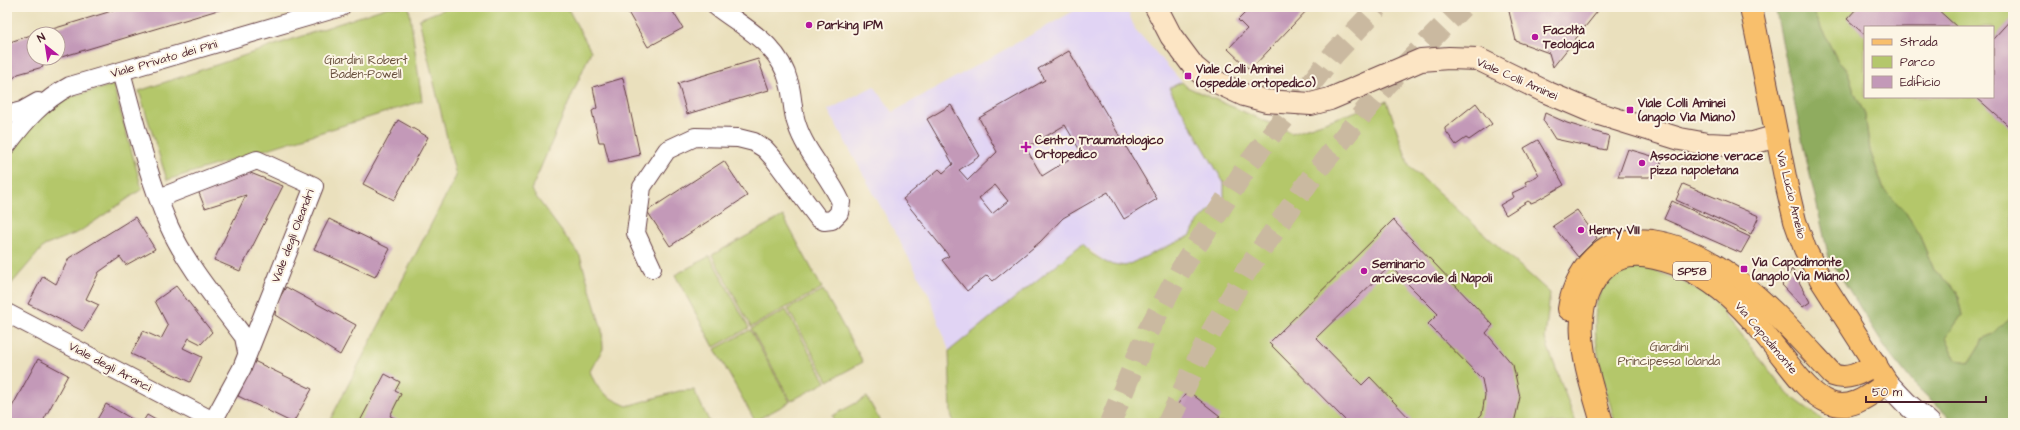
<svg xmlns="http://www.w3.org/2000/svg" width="2020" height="430" viewBox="0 0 2020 430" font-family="'Architects Daughter',sans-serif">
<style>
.built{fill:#e1d4f4}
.green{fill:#b4c76b;stroke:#7f734b;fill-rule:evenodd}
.forest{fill:#8fac5f;stroke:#6c6645}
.building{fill:#c399b8;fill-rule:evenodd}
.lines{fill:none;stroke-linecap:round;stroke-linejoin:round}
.motorway-tunnel{stroke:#cab9a0;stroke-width:22;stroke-dasharray:22 11;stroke-linecap:butt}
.minor-casing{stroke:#623c41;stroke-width:20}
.tertiary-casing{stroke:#623c41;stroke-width:24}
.secondary-casing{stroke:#623c41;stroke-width:24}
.primary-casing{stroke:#623c41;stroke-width:24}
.minor{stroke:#fff;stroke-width:18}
.tertiary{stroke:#fff;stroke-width:22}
.secondary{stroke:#fce5c4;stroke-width:22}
.primary{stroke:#f8bf6c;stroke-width:22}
.poi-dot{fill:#b5179e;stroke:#fcf5e5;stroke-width:1.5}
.labels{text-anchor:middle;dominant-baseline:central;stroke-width:4;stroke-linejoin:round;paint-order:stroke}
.shield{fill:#fcf5e5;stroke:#7f5f63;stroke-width:1}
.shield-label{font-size:11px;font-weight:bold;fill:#4a1f2b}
.poi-label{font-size:12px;font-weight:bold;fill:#4a1f2b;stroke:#fcf5e5;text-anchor:start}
.street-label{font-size:12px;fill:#4a1f2b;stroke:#fcf5e5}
.park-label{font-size:12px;fill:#6a513e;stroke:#fcf5e5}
</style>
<rect width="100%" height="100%" fill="#fcf5e5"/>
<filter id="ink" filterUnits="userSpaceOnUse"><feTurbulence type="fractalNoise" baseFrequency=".025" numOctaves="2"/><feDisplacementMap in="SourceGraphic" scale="8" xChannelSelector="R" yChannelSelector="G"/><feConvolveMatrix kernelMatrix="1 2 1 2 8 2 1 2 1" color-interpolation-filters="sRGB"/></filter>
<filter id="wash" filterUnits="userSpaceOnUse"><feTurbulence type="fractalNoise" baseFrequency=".012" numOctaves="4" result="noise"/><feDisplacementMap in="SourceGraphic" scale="16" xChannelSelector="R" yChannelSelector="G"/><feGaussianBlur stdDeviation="0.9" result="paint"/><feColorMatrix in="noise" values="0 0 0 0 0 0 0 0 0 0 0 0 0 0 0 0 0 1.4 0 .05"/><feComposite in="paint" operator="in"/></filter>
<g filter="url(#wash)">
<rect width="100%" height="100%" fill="#eae0bd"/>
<!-- built -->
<polygon class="built" points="1081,7 1126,7 1135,29 1182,82 1169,89 1224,183 1224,197 1198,222 1190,236 1125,266 1107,263 1082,244 949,351 929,295 828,110 874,86 893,112"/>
<!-- green -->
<g class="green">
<polygon points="388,7 409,7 422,101 167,180 139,91"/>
<path d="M450 7H567L591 51 531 190 580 256 602 330 603 349 590 371C597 392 607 397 627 406L679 391 694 390 710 423H336L330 420 456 176 419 19Z"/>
<path d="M1810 7H2013V314L1993 334 1984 338 1969 362 1956 360 1946 337 1962 315 1956 290 1934 270 1918 232 1904 210 1884 190 1870 151 1865 115 1855 94 1848 72 1838 61ZM1865 27H1993V97H1865Z"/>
<polygon points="1182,82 1187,87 1292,133 1387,101 1409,166 1550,293 1545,339 1576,423 954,423 951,414 949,351 1082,244 1092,254 1107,263 1125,266 1190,236 1198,222 1224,197 1224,183 1169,88"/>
<polygon points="113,85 142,189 79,232 44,246 7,289 7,154 23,131 60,100"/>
<polygon points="783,216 822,288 751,327 712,255"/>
<polygon points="710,256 749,328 714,347 675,275"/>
<path d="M1636 267 1655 271 1677 279 1711 297 1788 394 1827 423H1615C1606 384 1572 294 1621 270 1625 268 1632 268 1636 267Z"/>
<polygon points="823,290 863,362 828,381 788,309"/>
<polygon points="786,310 826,382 791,401 751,329"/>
<polygon points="750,330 790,402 755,421 715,349"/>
<polygon points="867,397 881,423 835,423 832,416"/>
</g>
<!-- forest -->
<polygon class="forest" points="1775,7 1810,7 1838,61 1848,72 1855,94 1865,115 1870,151 1884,190 1904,210 1918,232 1934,270 1956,290 1962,315 1946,337 1956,360 1969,362 1984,338 1993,334 2013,314 2013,423 1955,423 1914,384 1887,350 1829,258 1804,149"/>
<g id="blocks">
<!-- building -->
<g class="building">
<polygon points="125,7 228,7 58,58 58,34 36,34"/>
<polygon points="625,7 670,7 683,28 648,47"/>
<polygon points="1251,7 1310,7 1250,70 1228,49 1247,29 1238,20"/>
<polygon points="1508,7 1601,7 1553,67 1549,53 1516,41"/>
<polygon points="1858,7 1935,7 1957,27 1865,27 1865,35 1847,19"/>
<polygon points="2013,17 2013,130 1976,97 1993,97 1993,39"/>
<polygon points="34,34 34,58 57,58 42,63 43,67 18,74 7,84 7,43"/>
<path d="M1069 51 1157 199 1124 219 1108 192 1063 218 1040 242 993 281 987 275 967 291 942 260 949 256 903 199 939 169 943 173 953 164 927 119 951 105 980 156 959 170 968 180 997 152 979 118 1045 80 1038 69ZM1065 125 1081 152 1042 176 1026 148ZM995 185 1008 201 992 214 979 198Z"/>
<polygon points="758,59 769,90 687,114 678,83"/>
<polygon points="623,78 640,155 609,162 604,142 599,142 592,111 597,108 593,87"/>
<polygon points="1476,103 1492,124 1469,140 1466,138 1456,145 1445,130 1445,128"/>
<polygon points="1545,113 1567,123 1609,136 1606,150 1555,139 1543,120"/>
<polygon points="398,120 428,137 394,200 363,184"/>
<polygon points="1538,140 1564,185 1536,201 1531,203 1528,201 1506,215 1500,205 1514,197 1512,193 1527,186 1525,182 1539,175 1524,148"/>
<polygon points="1628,149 1662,159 1658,173 1649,177 1618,177"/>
<polygon points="724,161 747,196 670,246 647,211"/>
<polygon points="243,170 283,186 240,271 214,260 246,195 205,208 197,188"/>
<polygon points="1683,184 1759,216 1751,234 1676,200"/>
<polygon points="1672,201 1750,237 1741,253 1664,219"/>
<polygon points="1577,210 1597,238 1578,257 1553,226"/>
<polygon points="135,217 155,249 126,265 120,257 99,272 86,299 99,305 83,331 28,304 43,276 56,284 69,258"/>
<polygon points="329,219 390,249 375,277 314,249"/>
<polygon points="1393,220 1493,325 1486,333 1513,365 1520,397 1514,423 1474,423 1482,414 1485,395 1482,379 1428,324 1438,314 1390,266 1316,338 1362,385 1370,377 1414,423 1348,423 1269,343"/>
<polygon points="1792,269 1810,302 1803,307 1782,285"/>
<polygon points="176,286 212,332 201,344 189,338 183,348 202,357 190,382 131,354 143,331 161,339 168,326 155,301"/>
<polygon points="286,287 356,325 340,355 275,315 277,302"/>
<polygon points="38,359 68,375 42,423 7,423 7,416"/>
<polygon points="254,361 312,389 293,423 238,396"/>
<polygon points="385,374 400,382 395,391 401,394 390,416 399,420 398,423 359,423"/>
<polygon points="1188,391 1220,416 1214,423 1163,423"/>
<polygon points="106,404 139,423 95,423"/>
<polygon points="147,415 161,423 142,423"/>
</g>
</g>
</g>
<g filter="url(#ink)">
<use href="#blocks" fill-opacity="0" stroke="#623c41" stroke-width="1"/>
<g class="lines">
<!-- motorway-tunnel -->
<g class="motorway-tunnel">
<polyline points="1110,423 1148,331 1182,268 1250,162 1334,54 1378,7"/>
<polyline points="1168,423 1207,340 1245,273 1314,174 1387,84 1462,7"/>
</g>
<!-- minor casing -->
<g class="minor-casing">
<g id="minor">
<path d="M121 72C135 123 148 177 169 226 187 266 218 302 244 337L247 352"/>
<polyline points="7,115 22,111 38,102"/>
<path d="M7 145C25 121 43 100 70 86L341 7"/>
<polyline points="159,198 257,160 314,186 242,368 212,423"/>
<path d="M652 268 636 233 642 187 667 150 695 137 738 138 754 142 765 149 774 159 818 218 824 221 832 220 839 213 841 202C829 175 806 153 797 125 792 112 793 96 789 83 780 45 746 29 717 7"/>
<polyline points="7,313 213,421"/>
</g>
</g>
<!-- tertiary casing -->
<g class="tertiary-casing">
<polyline id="tertiary" points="1887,383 1906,403 1929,423"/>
</g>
<!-- secondary casing -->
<g class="secondary-casing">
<polyline id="secondary" points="1156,7 1171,36 1194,67 1206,77 1244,95 1266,101 1311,104 1330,99 1421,60 1449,58 1478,59 1546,92 1593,112 1680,139 1707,144 1729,145 1753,143 1777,136"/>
</g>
<!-- primary casing -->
<g class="primary-casing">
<g id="primary">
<path d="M1569 309C1572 286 1584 264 1603 250 1617 240 1634 239 1652 241 1727 252 1784 323 1833 375 1849 381 1862 372 1876 364"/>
<path d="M1602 423C1589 374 1561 307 1607 266 1621 254 1638 254 1655 258 1715 271 1749 314 1785 360 1796 374 1810 394 1828 402 1850 412 1870 395 1887 383L1821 280 1805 249 1795 221 1787 187 1751 7"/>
</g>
</g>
<!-- minor -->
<use href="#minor" class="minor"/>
<!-- tertiary -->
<use href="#tertiary" class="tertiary"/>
<!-- secondary -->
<use href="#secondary" class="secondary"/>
<!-- primary -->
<use href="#primary" class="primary"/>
</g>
</g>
<!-- markers -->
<g class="poi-dot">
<circle cx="809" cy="25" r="4"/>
<circle cx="1535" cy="37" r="4"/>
<rect x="1184" y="72" width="8" height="8" rx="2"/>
<rect x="1626" y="106" width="8" height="8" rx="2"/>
<path d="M1024 141h4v4h4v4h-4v4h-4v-4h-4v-4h4z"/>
<circle cx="1642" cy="163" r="4"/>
<circle cx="1581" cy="230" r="4"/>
<rect x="1740" y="265" width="8" height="8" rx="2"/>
<circle cx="1364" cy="271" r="4"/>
</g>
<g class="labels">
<!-- shield labels -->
<rect class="shield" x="1673" y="262" width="38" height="18" rx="3"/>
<g class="shield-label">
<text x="1692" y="271">SP58</text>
</g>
<!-- poi labels -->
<g class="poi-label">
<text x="817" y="25">Parking IPM</text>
<text x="1543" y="30">Facoltà<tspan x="1543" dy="14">Teologica</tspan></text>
<text x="1196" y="69">Viale Colli Aminei<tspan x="1196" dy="14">(ospedale ortopedico)</tspan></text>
<text x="1638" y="103">Viale Colli Aminei<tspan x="1638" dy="14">(angolo Via Miano)</tspan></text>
<text x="1035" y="140">Centro Traumatologico<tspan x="1035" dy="14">Ortopedico</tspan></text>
<text x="1650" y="156">Associazione verace<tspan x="1650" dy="14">pizza napoletana</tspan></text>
<text x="1589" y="230">Henry VIII</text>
<text x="1752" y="262">Via Capodimonte<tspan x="1752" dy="14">(angolo Via Miano)</tspan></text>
<text x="1372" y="264">Seminario<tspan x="1372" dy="14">arcivescovile di Napoli</tspan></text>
</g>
<!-- street labels -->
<g class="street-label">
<text transform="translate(164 59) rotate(-16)">Viale Privato dei Pini</text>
<text transform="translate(1517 79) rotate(24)">Viale Colli Aminei</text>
<text transform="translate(1791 195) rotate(76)">Via Lucio Amelio</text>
<text transform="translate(293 236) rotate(-69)">Viale degli Oleandri</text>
<text transform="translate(1766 338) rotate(50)">Via Capodimonte</text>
<text transform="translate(110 367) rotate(28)">Viale degli Aranci</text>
</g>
<!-- park labels -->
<g class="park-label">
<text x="366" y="60">Giardini Robert<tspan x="366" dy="14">Baden-Powell</tspan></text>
<text x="1669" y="347">Giardini<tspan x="1669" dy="14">Principessa Iolanda</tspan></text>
</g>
</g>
<!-- margin -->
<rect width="2020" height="430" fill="none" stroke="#fcf5e5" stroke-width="24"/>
<!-- legend -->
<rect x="1864" y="26" width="130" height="72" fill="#fcf5e5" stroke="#b59f9b"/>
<rect x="1872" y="39" width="20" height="6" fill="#f8bf6c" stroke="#b59f9b"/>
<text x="1900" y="46" font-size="12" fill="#4a1f2b">Strada</text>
<rect x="1872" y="56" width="20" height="12" fill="#b4c76b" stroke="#b59f9b"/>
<text x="1900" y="66" font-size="12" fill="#4a1f2b">Parco</text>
<rect x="1872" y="76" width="20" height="12" fill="#c399b8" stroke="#b59f9b"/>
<text x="1900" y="86" font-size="12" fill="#4a1f2b">Edificio</text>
<!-- north arrow -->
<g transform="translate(46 46) rotate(330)"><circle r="19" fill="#fcf5e5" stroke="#b59f9b"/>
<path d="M0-3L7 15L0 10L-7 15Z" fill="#b5179e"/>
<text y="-6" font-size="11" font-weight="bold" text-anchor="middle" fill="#4a1f2b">N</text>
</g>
<!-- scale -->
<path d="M1866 396v6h120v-6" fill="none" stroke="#4a1f2b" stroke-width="2"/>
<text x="1872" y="396" font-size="12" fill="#4a1f2b" stroke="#fcf5e5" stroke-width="3" paint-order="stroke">50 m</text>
</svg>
